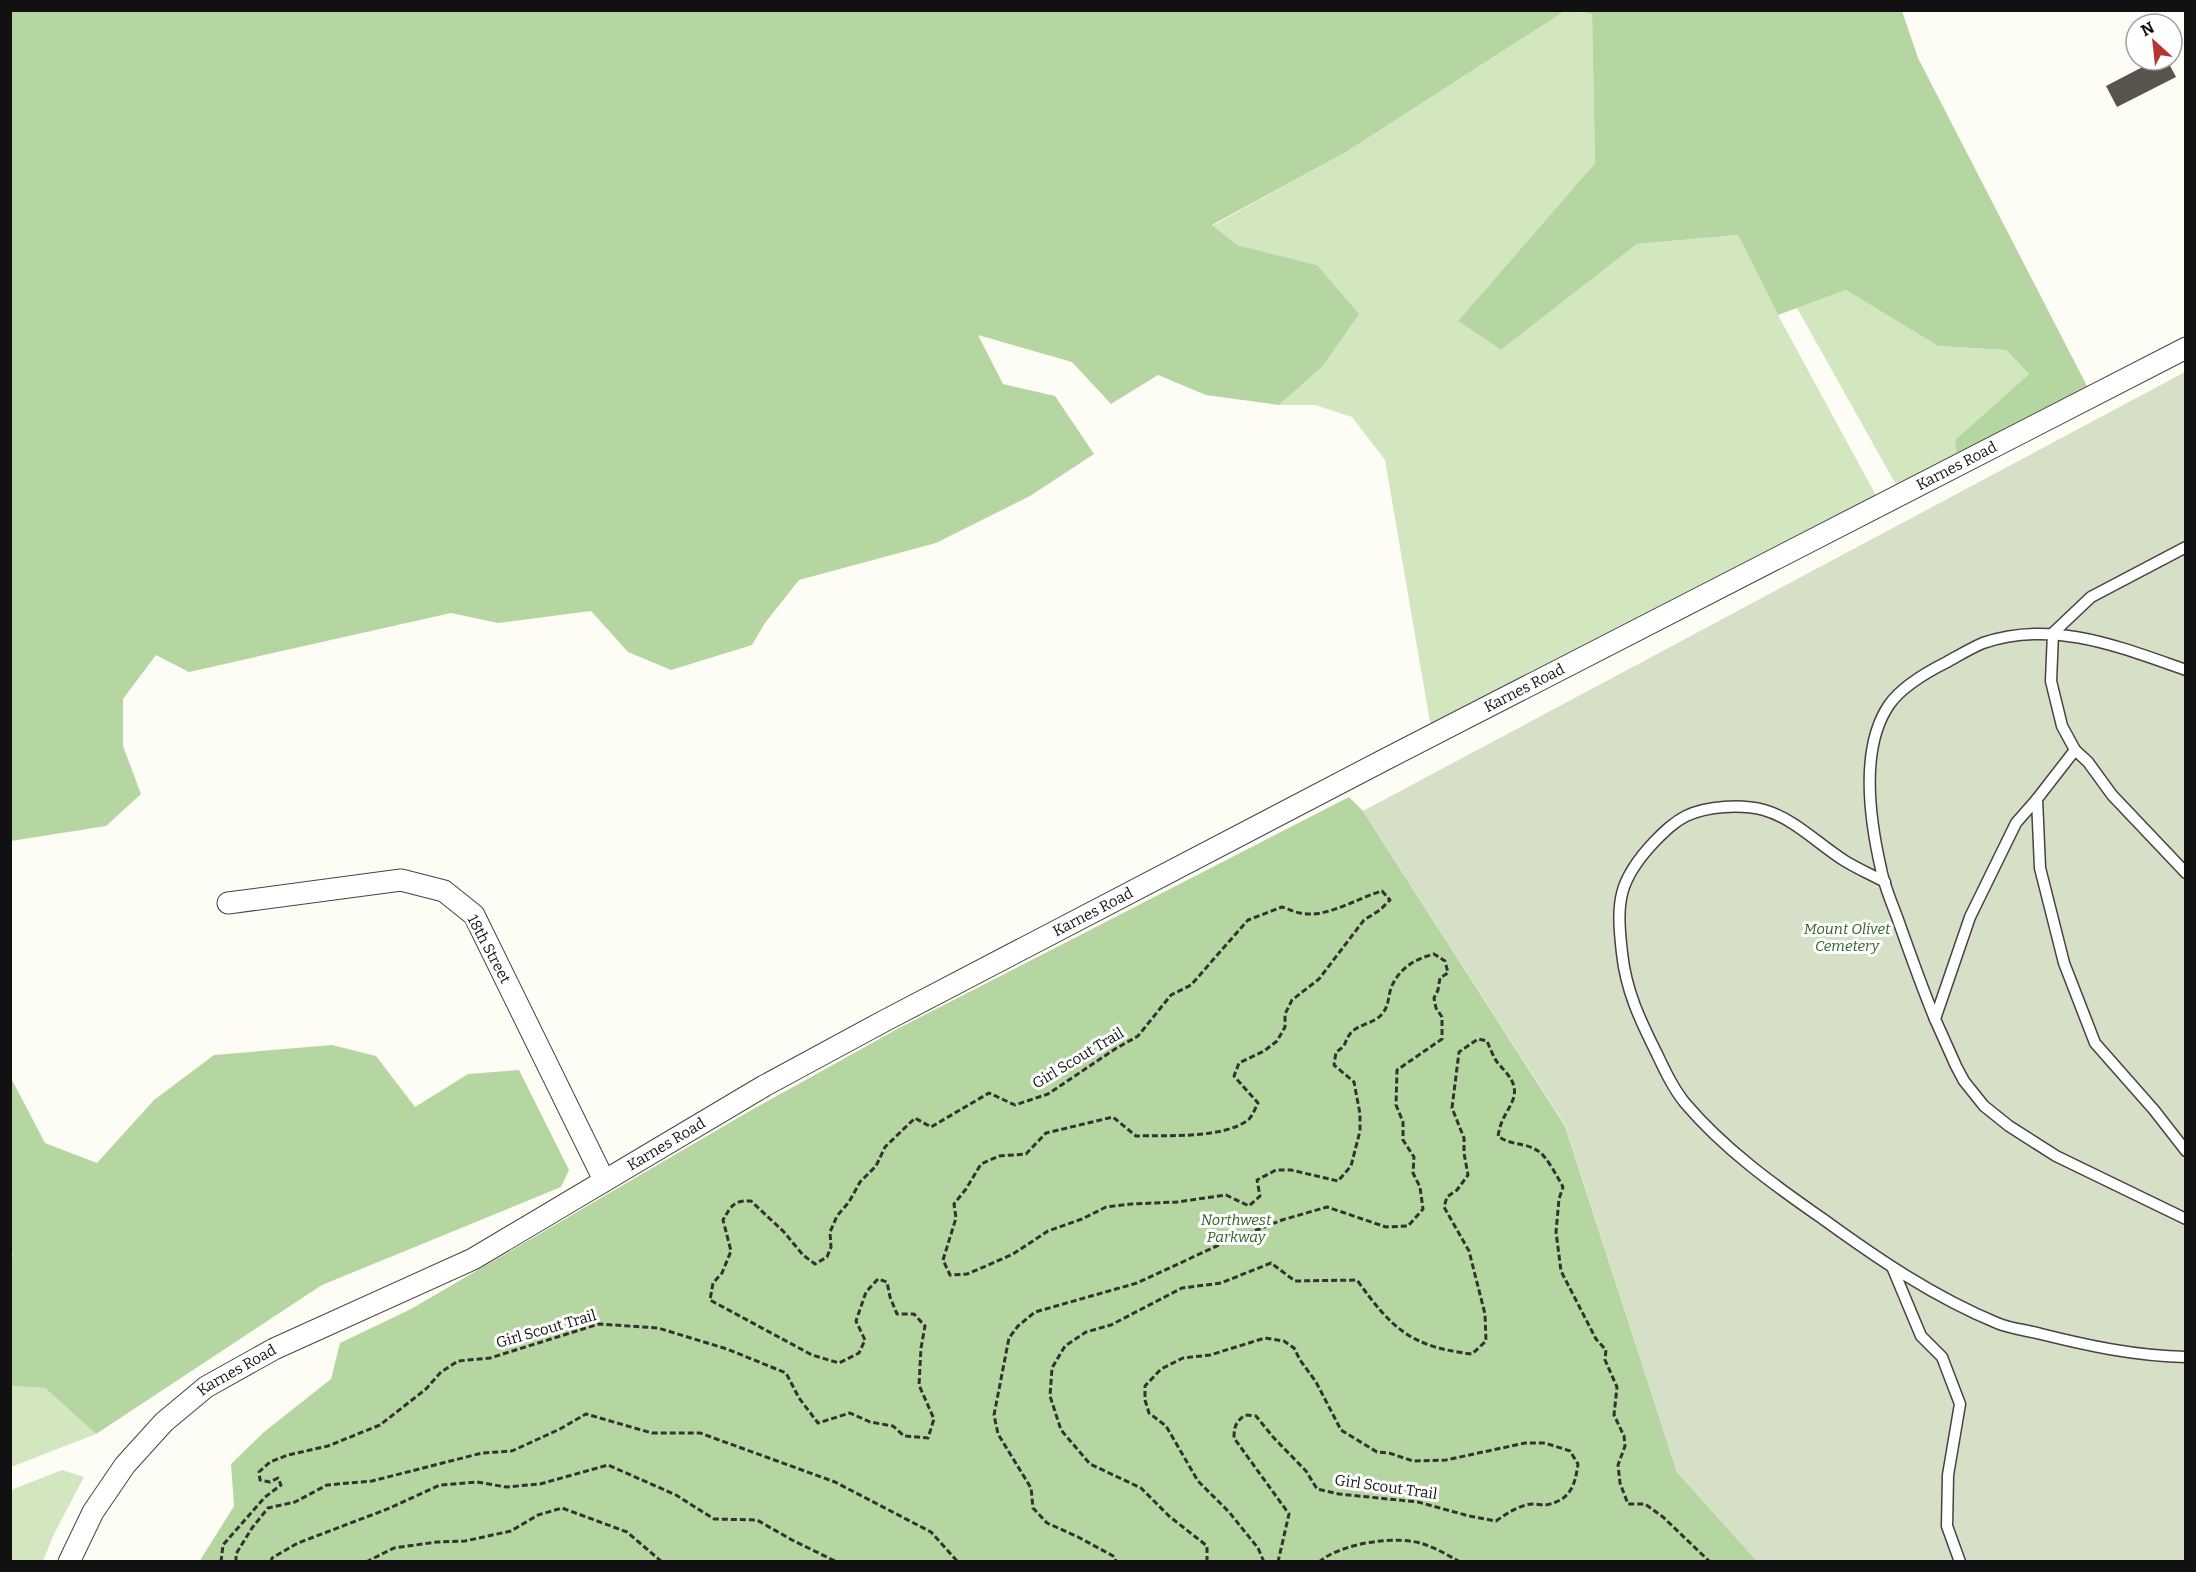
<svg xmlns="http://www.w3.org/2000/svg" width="2196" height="1572" viewBox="0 0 2196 1572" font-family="Bitter,serif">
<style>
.green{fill:#d2e7c0}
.forest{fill:#b6d6a1}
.cemetery{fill:#d6e0c6}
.building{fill:#59534e}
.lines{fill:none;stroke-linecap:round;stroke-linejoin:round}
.lane-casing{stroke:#444;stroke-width:13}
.street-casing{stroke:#444;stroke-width:23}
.path{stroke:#333;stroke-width:3;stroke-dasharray:6 3;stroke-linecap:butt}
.lane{stroke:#fff;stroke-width:10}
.street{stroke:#fff;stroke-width:21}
.labels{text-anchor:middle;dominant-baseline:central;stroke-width:6;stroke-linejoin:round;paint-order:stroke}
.street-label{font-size:15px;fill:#111;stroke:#fff}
.park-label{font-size:15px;font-style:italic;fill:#2e6425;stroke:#fff}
</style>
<rect width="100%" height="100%" fill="#fefdf5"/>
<!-- green -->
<g class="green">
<polygon points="1565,11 1592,13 1595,163 1458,321 1501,350 1637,244 1738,235 1778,315 1879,501 1431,728 1385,460 1352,417 1315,405 1279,405 1322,367 1317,265 1237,245 1212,226 1346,152"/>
<polygon points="1846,290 1938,346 2006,350 2029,374 1955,440 1957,458 1899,490 1797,308"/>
<polygon points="11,1386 45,1388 96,1434 11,1467"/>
<polygon points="62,1470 84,1477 54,1534 43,1561 11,1561 11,1490"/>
</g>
<!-- forest -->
<g class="forest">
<polygon points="11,10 1565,10 1565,11 1346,152 1212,225 1237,245 1317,265 1359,314 1322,367 1279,405 1206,395 1158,375 1111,404 1072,362 978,335 1003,384 1055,396 1094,454 1030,496 936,543 799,580 765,623 752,645 671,670 628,652 591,611 498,623 451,613 189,672 156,655 123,699 123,746 141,794 106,826 11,841"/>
<polygon points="1577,11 1902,11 1918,58 2088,388 1957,458 1955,440 2029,374 2006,350 1938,346 1846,290 1778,315 1738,235 1637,244 1501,350 1458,321 1595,163 1592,14"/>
<polygon points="1349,797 1363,811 1565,1126 1677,1472 1757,1561 199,1562 234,1506 231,1464 264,1432 331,1379 340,1343 411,1309 748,1112 899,1028"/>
<polygon points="332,1045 376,1056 415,1107 468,1074 519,1070 569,1170 561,1187 322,1285 96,1434 45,1388 11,1386 10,1258 13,1256 10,1250 11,1078 45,1143 97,1163 154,1100 214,1055"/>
</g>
<!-- cemetery -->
<polygon class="cemetery" points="2185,372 2185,1561 1757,1561 1677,1472 1565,1125 1363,811"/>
<!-- building -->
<polygon class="building" points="2156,60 2167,60 2176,77 2117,107 2106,86"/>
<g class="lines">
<!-- lane casing -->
<g class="lane-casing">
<g id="lane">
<polyline points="2186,547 2091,597 2053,633 2051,681 2062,726 2075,750 2088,762 2112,795 2186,873"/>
<polyline points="2075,750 2037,799 2040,868 2064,963 2095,1043 2154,1110 2186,1151"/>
<polyline points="2037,799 2016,823 1970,917 1935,1019 1956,1066 1964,1081 1984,1106 2009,1126 2056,1156 2186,1219"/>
<path d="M1885 882C1872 875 1858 869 1845 861 1818 844 1795 819 1764 810 1741 804 1707 806 1686 816 1674 822 1665 831 1655 841 1618 880 1616 901 1622 953 1626 991 1640 1020 1657 1054 1665 1071 1673 1088 1685 1103 1724 1149 1774 1185 1823 1219 1878 1259 1934 1297 1997 1323 2011 1329 2027 1330 2041 1334 2089 1346 2136 1356 2186 1357"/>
<path d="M1935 1019C1921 985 1909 951 1897 917 1891 901 1884 885 1881 869 1870 821 1859 749 1889 705 1902 686 1927 672 1947 662 1958 656 1971 648 1983 643 2053 619 2120 647 2186 670"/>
<polyline points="1893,1269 1921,1336 1942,1357 1960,1404 1948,1475 1947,1526 1960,1562"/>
</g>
</g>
<!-- street casing -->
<g class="street-casing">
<g id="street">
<polyline points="228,903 401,880 444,891 474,915 604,1180"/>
<path id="s1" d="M69 1562 93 1512 125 1465 164 1422 206 1387 274 1349 473 1259 764 1086 886 1020 1384 760 2186 348"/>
</g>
</g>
<!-- path -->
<g class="path">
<path d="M221 1562 223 1545 265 1497 281 1485 278 1478 270 1482 260 1480 259 1472 270 1462 288 1455 328 1446 380 1425 426 1389 441 1372 458 1361 490 1358 599 1324 658 1328 727 1349 786 1373 799 1398 818 1423 850 1413 870 1422 893 1426 904 1436 928 1438 934 1419 919 1385 921 1348 925 1326 914 1314H897L890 1297 887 1282 878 1279 866 1292 856 1321 865 1340 859 1353 839 1363 812 1355 710 1300 713 1283 722 1273 731 1251 723 1220C731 1206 734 1200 751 1201L784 1232 803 1255 815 1264 827 1257 831 1247 830 1232 837 1216 849 1202 860 1182 876 1166 885 1147 915 1118 931 1127 989 1093 1015 1105 1048 1094 1115 1049 1138 1036 1171 995 1191 985 1248 920 1282 907C1288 909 1294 912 1300 913 1326 919 1357 898 1382 891L1390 900 1380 910 1364 920 1319 979 1292 1000 1285 1014V1027L1277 1041 1264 1051 1239 1063 1234 1076 1258 1103C1255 1108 1253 1116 1248 1120 1223 1139 1167 1135 1136 1136L1113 1117 1046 1133 1026 1154 999 1156 981 1164 966 1189 954 1204 956 1218 943 1260 950 1275 967 1274 986 1266 1013 1254 1048 1231 1082 1219 1106 1207 1131 1204 1177 1202 1226 1195 1249 1206 1260 1196 1257 1180 1276 1170H1291L1338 1181 1351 1166 1360 1131V1114L1354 1082 1334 1065 1336 1052C1348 1045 1343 1043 1350 1034 1357 1024 1374 1024 1382 1014 1389 1006 1388 997 1391 988 1399 968 1415 959 1434 954L1445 961 1448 973 1440 978 1438 990 1434 998 1436 1008 1442 1017V1039L1397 1070 1396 1105 1403 1122V1140L1414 1157 1413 1173 1420 1187 1423 1209 1408 1226 1386 1227 1327 1207 1282 1220 1219 1245 1137 1283 1035 1312 1018 1326 1009 1338 994 1415 998 1434 1031 1488 1033 1508 1047 1523 1078 1537 1115 1557 1116 1562"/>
<polyline points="236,1562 236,1554 252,1528 268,1508 295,1502 327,1485 372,1481 482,1453 512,1451 560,1429 586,1414 652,1433 700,1433 835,1482 931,1532 958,1562"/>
<polyline points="271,1562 272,1558 298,1543 390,1508 440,1485 477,1482 506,1487 540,1484 608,1465 676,1495 714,1519 757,1520 792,1540 837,1562"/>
<polyline points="366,1562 394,1548 437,1542 465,1541 511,1531 538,1515 562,1508 627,1532 662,1562"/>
<polyline points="419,1562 424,1562"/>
<polyline points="1057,1562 1060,1562"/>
<path d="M1207 1562V1546L1169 1516 1141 1488 1090 1464 1061 1430 1050 1396 1052 1368 1065 1346 1086 1332 1111 1325 1182 1288 1221 1283 1271 1263 1295 1281 1357 1280C1392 1329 1411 1347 1472 1354L1486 1341 1485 1314 1469 1251 1444 1207 1447 1197 1457 1190 1468 1175 1464 1153V1138L1452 1108 1459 1052 1478 1039 1487 1041C1490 1048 1493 1056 1497 1062 1507 1074 1520 1084 1512 1102 1505 1117 1501 1119 1498 1136 1511 1146 1525 1142 1538 1151 1546 1155 1558 1178 1563 1187L1559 1199 1556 1232 1561 1271 1596 1339 1606 1350 1605 1360 1617 1387 1614 1415 1624 1436 1625 1446 1618 1465 1620 1483 1628 1504H1645L1663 1517 1710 1562"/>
<path d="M1264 1562 1258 1548 1229 1512 1198 1481 1166 1426 1149 1413 1145 1400V1386L1161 1369 1183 1358 1210 1355 1265 1338 1284 1341 1294 1348 1300 1360 1316 1382 1341 1430 1377 1452 1389 1453 1413 1461 1446 1460 1525 1443H1545L1570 1451 1578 1464C1575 1486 1570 1501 1545 1505 1539 1505 1532 1503 1526 1505 1515 1508 1506 1514 1496 1521L1469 1516 1418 1502 1339 1494 1317 1489 1306 1471 1273 1437 1256 1416 1245 1415C1236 1422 1234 1426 1234 1438L1289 1514 1278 1562"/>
<path d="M1319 1562C1341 1543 1399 1534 1426 1545 1438 1549 1449 1556 1460 1562"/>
</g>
<!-- lane -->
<use href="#lane" class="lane"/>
<!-- street -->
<use href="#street" class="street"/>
</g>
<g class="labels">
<!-- street labels -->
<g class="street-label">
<text stroke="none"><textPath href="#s1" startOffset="2204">Karnes Road</textPath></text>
<text stroke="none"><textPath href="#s1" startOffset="1718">Karnes Road</textPath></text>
<text stroke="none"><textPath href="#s1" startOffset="1232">Karnes Road</textPath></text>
<text transform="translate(489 949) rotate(62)">18th Street</text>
<text transform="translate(1078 1058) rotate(-31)">Girl Scout Trail</text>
<text stroke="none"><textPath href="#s1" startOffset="746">Karnes Road</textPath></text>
<text transform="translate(546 1329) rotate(-16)">Girl Scout Trail</text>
<text stroke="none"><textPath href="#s1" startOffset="260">Karnes Road</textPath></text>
<text transform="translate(1386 1487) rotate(8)">Girl Scout Trail</text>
</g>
<!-- park labels -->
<g class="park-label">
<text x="1847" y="929">Mount Olivet<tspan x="1847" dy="17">Cemetery</tspan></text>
<text x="1236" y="1220">Northwest<tspan x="1236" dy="17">Parkway</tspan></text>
</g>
</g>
<!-- border -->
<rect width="2196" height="1572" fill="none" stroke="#111111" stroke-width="24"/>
<!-- north arrow -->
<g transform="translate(2154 42) rotate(333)"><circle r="28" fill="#ffffff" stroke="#a0a0a0" stroke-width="1.5"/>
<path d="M0-4.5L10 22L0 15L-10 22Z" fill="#b63533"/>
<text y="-9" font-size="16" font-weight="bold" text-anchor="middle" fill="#111111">N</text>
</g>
</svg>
